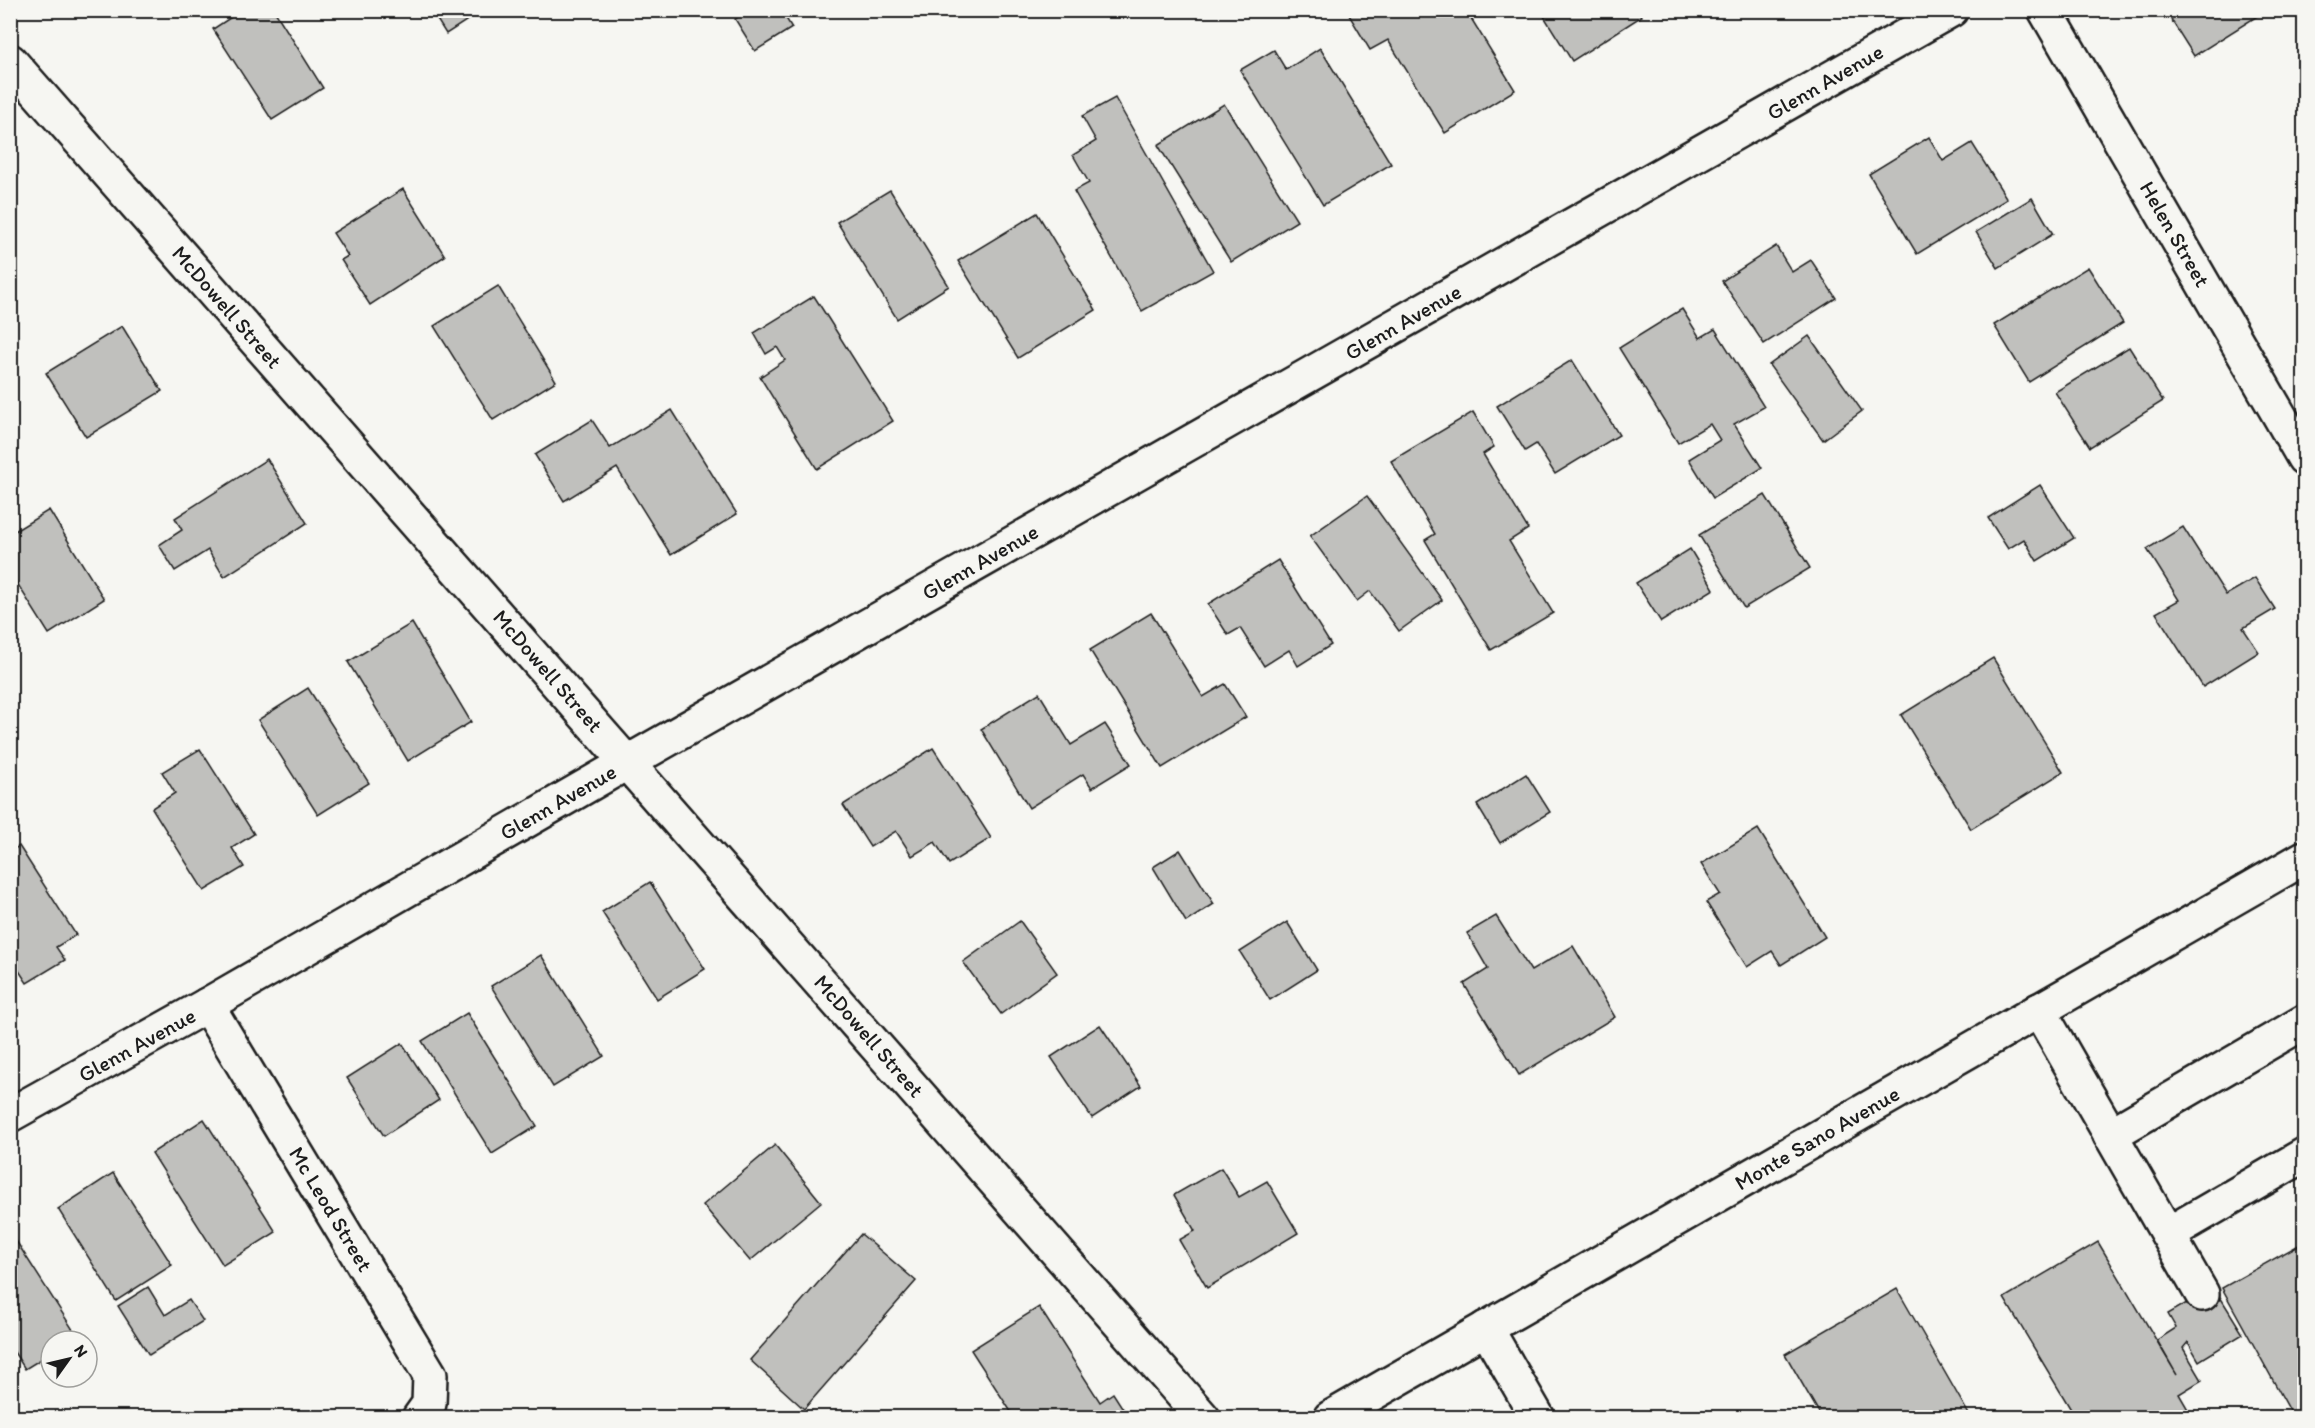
<svg xmlns="http://www.w3.org/2000/svg" width="2315" height="1428" viewBox="0 0 2315 1428" font-family="Itim,sans-serif">
<style>
.building{fill:#c0c0bd;stroke:#1c1c1c;stroke-width:1.5}
.lines{fill:none;stroke-linecap:round;stroke-linejoin:round}
.minor-casing{stroke:#1c1c1c;stroke-width:38}
.minor{stroke:#f6f6f2;stroke-width:33}
.labels{text-anchor:middle;dominant-baseline:central;stroke-width:4.5;stroke-linejoin:round;paint-order:stroke}
.street-label{font-size:22px;fill:#1c1c1c;stroke:#f6f6f2}
</style>
<rect width="100%" height="100%" fill="#f6f6f2"/>
<filter id="ink" filterUnits="userSpaceOnUse"><feTurbulence type="fractalNoise" baseFrequency=".0167" numOctaves="2"/><feDisplacementMap in="SourceGraphic" scale="12" xChannelSelector="R" yChannelSelector="G"/><feConvolveMatrix kernelMatrix="1 2 1 2 8 2 1 2 1" color-interpolation-filters="sRGB"/></filter>
<g filter="url(#ink)">
<!-- building -->
<g class="building">
<polygon points="242,10 274,10 323,88 272,120 213,29"/>
<polygon points="431,10 483,10 446,34"/>
<polygon points="749,10 781,10 792,28 755,51 735,19"/>
<polygon points="1346,10 1466,10 1515,90 1445,133 1388,40 1370,50"/>
<polygon points="1540,10 1638,10 1642,16 1572,61"/>
<polygon points="2165,10 2267,10 2194,56"/>
<polygon points="1320,48 1391,164 1323,205 1240,70 1274,50 1286,70"/>
<polygon points="1115,98 1213,271 1142,311 1074,191 1089,183 1073,155 1096,141 1082,116"/>
<polygon points="1224,104 1297,221 1231,262 1158,145"/>
<polygon points="1929,137 1943,161 1972,143 2007,199 1917,254 1869,174"/>
<polygon points="403,189 445,256 370,305 341,260 348,256 333,233"/>
<polygon points="890,190 949,286 897,319 837,222"/>
<polygon points="2032,198 2053,234 1998,268 1976,232"/>
<polygon points="1037,213 1096,310 1018,358 958,261"/>
<polygon points="1776,246 1792,272 1811,260 1836,298 1764,344 1722,281"/>
<polygon points="2088,267 2123,323 2029,382 1994,325"/>
<polygon points="498,286 556,381 493,420 434,326"/>
<polygon points="814,296 893,421 817,469 760,377 785,360 777,347 766,354 754,333"/>
<polygon points="1682,309 1700,338 1715,329 1764,407 1734,424 1762,468 1713,498 1689,459 1720,440 1710,424 1678,443 1619,348"/>
<polygon points="122,326 162,391 86,437 46,373"/>
<polygon points="1809,336 1862,411 1823,440 1769,365"/>
<polygon points="2129,347 2163,401 2090,447 2055,392"/>
<polygon points="1572,360 1619,435 1555,474 1536,444 1525,451 1497,406"/>
<polygon points="672,410 737,514 671,555 617,468 564,501 535,455 592,420 610,448"/>
<polygon points="1473,412 1494,447 1483,454 1528,529 1509,541 1553,613 1491,650 1425,540 1435,534 1391,461"/>
<polygon points="267,459 307,523 224,577 208,550 175,571 159,545 182,530 175,518"/>
<polygon points="2040,485 2074,538 2037,561 2024,539 2008,549 1988,518"/>
<polygon points="1765,495 1810,568 1744,608 1699,535"/>
<polygon points="1367,496 1442,600 1399,631 1370,591 1357,601 1310,536"/>
<polygon points="49,510 104,599 49,634 10,572 10,534"/>
<polygon points="2183,527 2226,595 2255,578 2275,609 2243,628 2259,652 2203,687 2156,613 2179,600 2147,549"/>
<polygon points="1690,549 1714,589 1661,622 1636,583"/>
<polygon points="1278,560 1331,645 1298,666 1289,650 1264,666 1240,628 1228,635 1208,604"/>
<polygon points="1151,613 1203,697 1225,684 1246,717 1162,768 1090,650"/>
<polygon points="412,623 471,722 408,761 348,662"/>
<polygon points="1993,658 2063,772 1971,829 1901,715"/>
<polygon points="308,688 369,783 318,815 258,720"/>
<polygon points="1039,693 1071,745 1105,724 1131,764 1092,788 1083,774 1029,808 981,729"/>
<polygon points="933,748 991,838 949,864 935,842 912,856 896,831 870,847 843,805"/>
<polygon points="200,749 254,834 232,848 244,867 204,891 152,808 175,793 162,772"/>
<polygon points="1526,774 1550,812 1500,843 1477,805"/>
<polygon points="1758,829 1825,937 1781,965 1772,951 1747,967 1706,902 1720,894 1701,864"/>
<polygon points="19,846 76,935 56,947 65,960 27,983 10,957 10,852"/>
<polygon points="1180,850 1214,904 1186,922 1153,867"/>
<polygon points="650,882 705,969 657,999 602,912"/>
<polygon points="1496,916 1531,971 1573,946 1615,1017 1519,1075 1464,984 1488,969 1467,933"/>
<polygon points="1020,921 1057,973 1001,1014 963,962"/>
<polygon points="1287,922 1317,970 1270,1000 1240,952"/>
<polygon points="541,955 604,1056 553,1087 491,986"/>
<polygon points="467,1013 537,1126 492,1154 422,1041"/>
<polygon points="1100,1025 1141,1086 1092,1118 1051,1057"/>
<polygon points="402,1043 439,1100 384,1136 347,1078"/>
<polygon points="204,1119 276,1232 223,1265 152,1153"/>
<polygon points="775,1145 821,1202 750,1261 703,1205"/>
<polygon points="1221,1168 1239,1197 1267,1181 1298,1233 1207,1288 1179,1240 1195,1231 1174,1195"/>
<polygon points="113,1173 172,1265 116,1301 58,1209"/>
<polygon points="11,1233 77,1336 70,1341 51,1341 51,1353 25,1369 10,1346"/>
<polygon points="861,1234 916,1281 804,1409 750,1360"/>
<polygon points="2098,1242 2177,1375 2157,1340 2176,1328 2168,1314 2214,1287 2243,1334 2199,1361 2188,1342 2183,1348 2202,1380 2179,1394 2193,1418 2076,1418 2004,1298"/>
<polygon points="2304,1242 2304,1418 2294,1418 2222,1288"/>
<polygon points="148,1287 165,1315 189,1300 203,1321 149,1355 118,1306"/>
<polygon points="1897,1289 1971,1418 1822,1418 1785,1354"/>
<polygon points="1039,1307 1100,1402 1113,1393 1129,1418 1015,1418 971,1350"/>
</g>
<g class="lines">
<!-- minor casing -->
<g class="minor-casing">
<g id="minor">
<polyline points="2045,10 2304,458"/>
<polyline points="10,61 1203,1418"/>
<polyline points="207,1005 430,1375 429,1404 419,1418"/>
<polyline points="2039,1010 2202,1294"/>
<polyline points="10,1115 207,1005 628,762 1951,10"/>
<polyline points="2110,1135 2304,1022"/>
<polyline points="2168,1234 2304,1155"/>
<polyline points="1486,1328 1538,1418"/>
<polyline points="1330,1418 2304,858"/>
</g>
</g>
<!-- minor -->
<use href="#minor" class="minor"/>
</g>
</g>
<g class="labels">
<!-- street labels -->
<g class="street-label">
<text transform="translate(1825 82) rotate(-30)">Glenn Avenue</text>
<text transform="translate(2175 234) rotate(60)">Helen Street</text>
<text transform="translate(227 307) rotate(49)">McDowell Street</text>
<text transform="translate(1403 322) rotate(-30)">Glenn Avenue</text>
<text transform="translate(980 562) rotate(-30)">Glenn Avenue</text>
<text transform="translate(548 671) rotate(49)">McDowell Street</text>
<text transform="translate(558 802) rotate(-30)">Glenn Avenue</text>
<text transform="translate(869 1036) rotate(49)">McDowell Street</text>
<text transform="translate(137 1045) rotate(-29)">Glenn Avenue</text>
<text transform="translate(1817 1138) rotate(-30)">Monte Sano Avenue</text>
<text transform="translate(331 1209) rotate(59)">Mc Leod Street</text>
</g>
</g>
<!-- margin -->
<rect width="2315" height="1428" fill="none" stroke="#f6f6f2" stroke-width="36"/>
<rect x="18" y="18" width="2279" height="1392" fill="none" stroke="#1c1c1c" stroke-width="2" filter="url(#ink)"/>
<!-- north arrow -->
<g transform="translate(69 1359) rotate(56)"><circle r="28" fill="#f6f6f2" stroke="#9f9f9c" stroke-width="1.5"/>
<path d="M0-4.5L10 22L0 15L-10 22Z" fill="#1c1c1c"/>
<text y="-9" font-size="16" font-weight="bold" text-anchor="middle" fill="#1c1c1c">N</text>
</g>
</svg>
